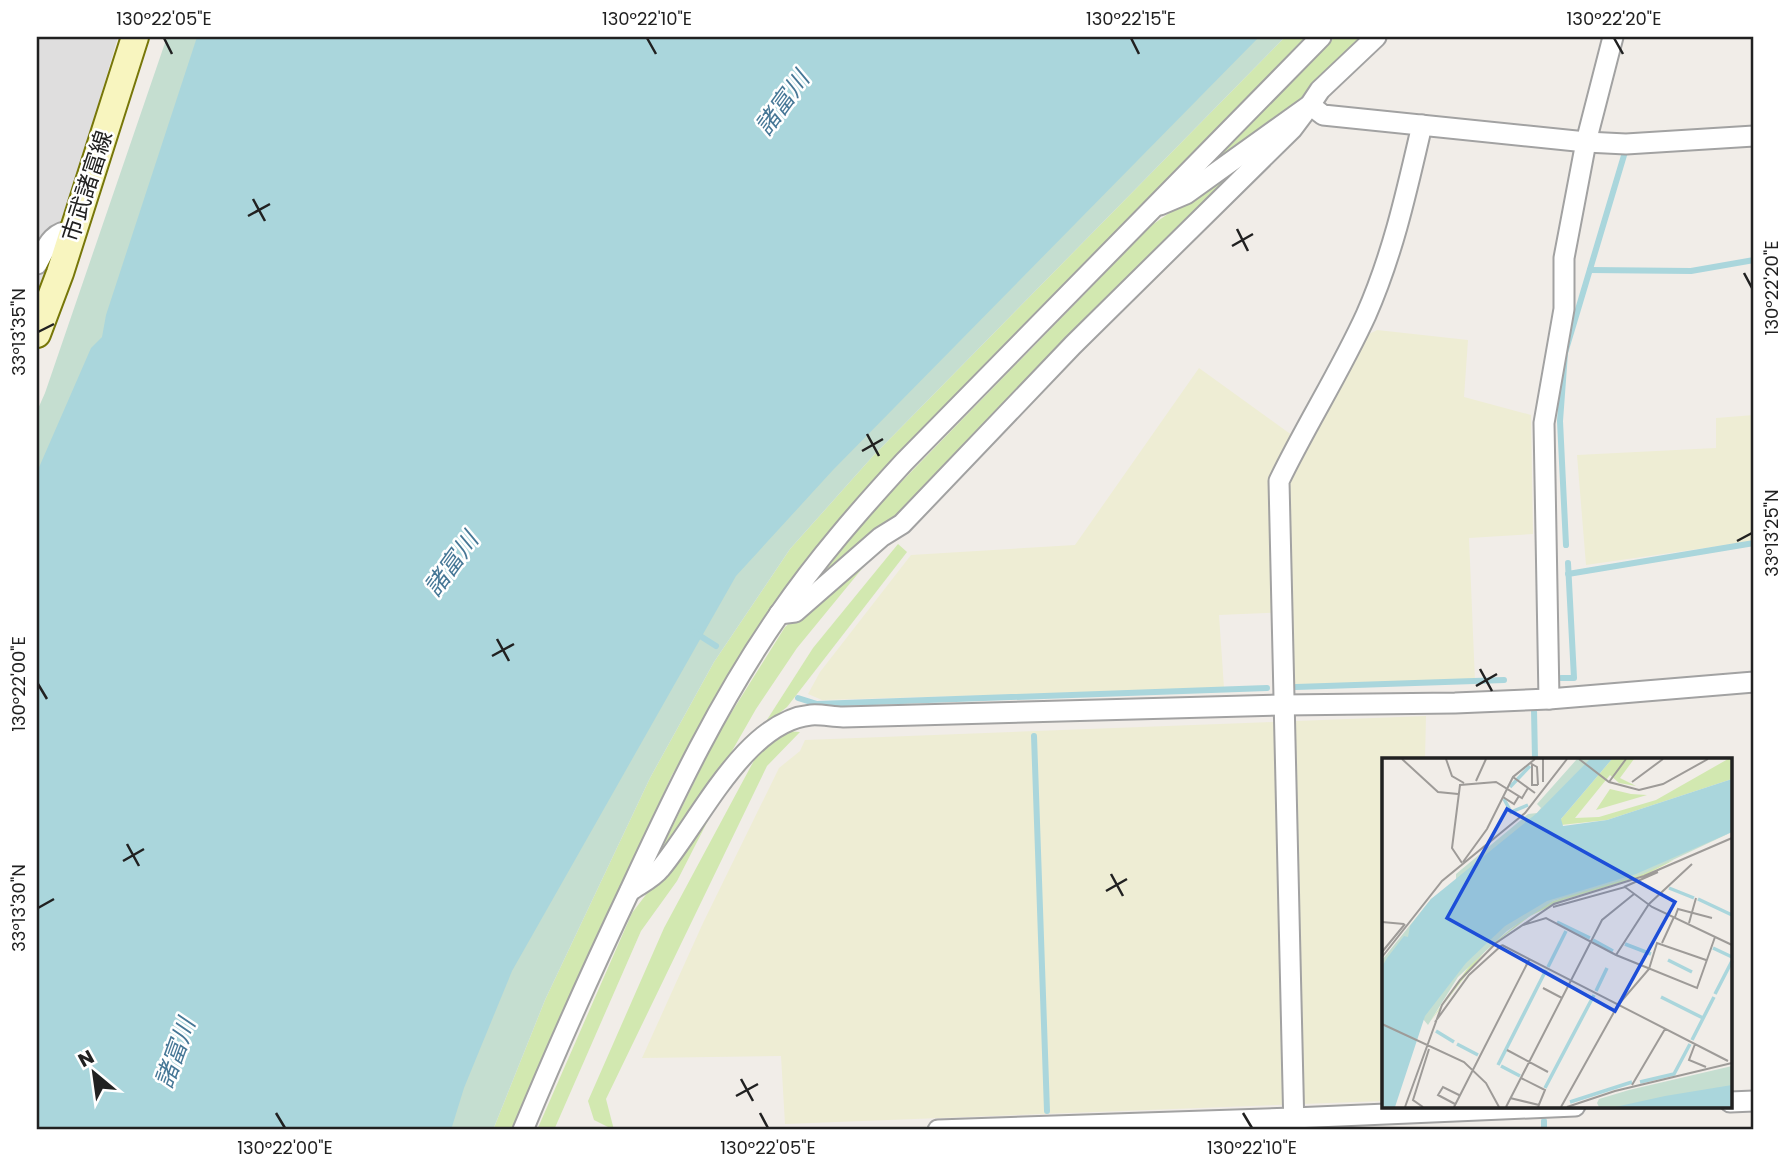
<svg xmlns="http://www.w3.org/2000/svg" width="1791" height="1167" viewBox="0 0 1791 1167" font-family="Poppins,'Noto Sans JP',sans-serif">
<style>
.residential{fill:#dfdede}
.farmland{fill:#eeedd4}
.grass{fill:#d2e8b0}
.wetland{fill:#c5ded0}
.water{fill:#aad6dc}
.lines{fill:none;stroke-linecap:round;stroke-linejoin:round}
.stream{stroke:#aad6dc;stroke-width:6}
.minor-casing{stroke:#a2a2a2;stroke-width:23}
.secondary-casing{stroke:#777709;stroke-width:30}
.minor{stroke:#fff;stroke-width:19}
.secondary{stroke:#f8f5bf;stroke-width:26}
.ticks{fill:none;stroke:#212121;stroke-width:2.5}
.labels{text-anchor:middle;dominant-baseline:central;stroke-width:5;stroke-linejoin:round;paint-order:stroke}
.street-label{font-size:23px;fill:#212121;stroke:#fff}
.water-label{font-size:24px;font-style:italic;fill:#467796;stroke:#fff}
.inset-river{fill:none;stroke:#aad6dc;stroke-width:3.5}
.inset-road{fill:none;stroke:#9e9b98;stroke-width:2}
.view{fill:#1d4ed8;fill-opacity:0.15;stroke:#1d4ed8;stroke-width:3.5}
.inset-edge{fill:none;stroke:#212121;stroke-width:3.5}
.neatline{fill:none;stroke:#212121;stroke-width:2.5}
.ticks-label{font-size:18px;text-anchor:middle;fill:#212121}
</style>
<rect width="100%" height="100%" fill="#f1ede8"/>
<!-- residential -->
<polygon class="residential" points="37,37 118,37 53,258 37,301"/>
<!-- farmland -->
<g class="farmland">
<polygon points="1377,330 1468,340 1464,397 1531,415 1533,534 1469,538 1475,681 1291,686 1288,612 1219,615 1224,688 822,700 808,694 820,672 911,555 1075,545 1199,368 1307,446 1363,337"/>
<polygon points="1754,415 1754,541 1586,565 1577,455 1716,448 1716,418"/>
<polygon points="1426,716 1425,759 1383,759 1383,1101 785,1124 781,1056 642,1058 703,923 779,768 800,751 805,740"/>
</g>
<!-- grass -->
<g class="grass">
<polygon points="1285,37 1310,37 861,494 769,613 672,775 561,1020 515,1130 493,1130 545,1000 650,778 714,662 790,549 873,456"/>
<polygon points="1335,37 1368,37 1285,116 1181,188"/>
<polygon points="1263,148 890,523 800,602 871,513 1152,225"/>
<polygon points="898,544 907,552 787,707 763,726 813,648"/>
<polygon points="879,548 797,648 756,709 720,772 656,860 718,734 785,627"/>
<polygon points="787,731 800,732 767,766 606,1099 614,1130 594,1120 588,1101 664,928 758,753"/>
<polygon points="719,799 677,881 641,931 554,1130 537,1130 632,913"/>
</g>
<!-- wetland -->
<g class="wetland">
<polygon points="167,37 261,37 37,522 37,411 45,393"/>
<polygon points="1215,37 1285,37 873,456 790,549 714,662 650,778 545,1000 493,1130 409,1130 695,598"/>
</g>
<!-- water -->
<polygon class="water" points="197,37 1259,37 833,470 736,576 512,971 464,1088 451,1130 37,1130 37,472 91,348 102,337 106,315"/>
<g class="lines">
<!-- stream -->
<g class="stream">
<polyline points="1590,270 1691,271 1754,260"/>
<polyline points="1566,545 1560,421 1565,353 1625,152"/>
<polyline points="1568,574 1754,543"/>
<polyline points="694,632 716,646"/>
<polyline points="1561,678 1574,678 1568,563"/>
<polyline points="1296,687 1504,680"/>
<polyline points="798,698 817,704 1267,688"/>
<polyline points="1534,710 1535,759"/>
<polyline points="1034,736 1047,1111"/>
<polyline points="1544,1121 1544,1130"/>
</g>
<!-- minor casing -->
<g class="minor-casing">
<g id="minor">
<polyline points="1160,205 1186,194 1310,105 1320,90 1376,37"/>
<path d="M37 264C46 248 52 230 73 231"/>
<polyline points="779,614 795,612 881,537 902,524 1073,345 1292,129 1310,105 1323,115 1586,142 1626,144 1754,136"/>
<polyline points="1549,699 1544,423 1564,309 1564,258 1586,142 1613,37"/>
<path d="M630 891C640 884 653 878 660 869 699 823 745 721 811 715 821 714 833 717 843 717L1283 705 1455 703 1549 699 1754 682"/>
<polyline points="1730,1102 1754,1101"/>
<path d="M523 1130C557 1048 593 968 631 888 675 793 720 699 780 613 817 559 860 510 904 462L1321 37"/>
<polyline points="938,1130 1293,1118 1575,1106"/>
<path d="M1294 1130 1279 481C1306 425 1340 372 1366 315 1393 254 1407 190 1422 125"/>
</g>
</g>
<!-- secondary casing -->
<g class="secondary-casing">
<polyline id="secondary" points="37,334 60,273 135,37"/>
</g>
<!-- minor -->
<use href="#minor" class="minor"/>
<!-- secondary -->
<use href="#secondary" class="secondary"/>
</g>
<!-- ticks -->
<path class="ticks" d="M164 38 172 54M647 38 656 54M1131 38 1139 54M1614 38 1623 54M253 199 265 221M248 216 270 204M1237 229 1248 251M1232 246 1253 234M1744 273 1752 288M38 332 54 324M867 434 879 456M862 451 883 439M1737 541 1752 533M497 639 509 661M492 656 514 644M1480 669 1492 691M38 684 47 699M1476 686 1497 674M127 844 139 866M123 861 144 849M1111 874 1123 896M1106 891 1127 879M38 908 54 899M741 1079 753 1101M736 1096 758 1084M276 1113 285 1128M760 1113 768 1128M1243 1113 1252 1128"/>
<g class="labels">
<!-- street labels -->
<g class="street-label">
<text transform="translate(87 186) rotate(-72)">市武諸富線</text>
</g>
<!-- water labels -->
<g class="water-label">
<text transform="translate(782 103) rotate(-54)">諸富川</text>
<text transform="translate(451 564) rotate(-54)">諸富川</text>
<text transform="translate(175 1053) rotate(-70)">諸富川</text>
</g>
</g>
<!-- overview -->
<g transform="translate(1382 758)">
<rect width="350" height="350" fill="#f1ede8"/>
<path d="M230 1H252L238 20 254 28 237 25 228 17 193 60 217 59 274 42 346 1H350V21L225 62 179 67V61ZM228 31 249 36 265 37 214 52ZM292 102 263 117 181 142 148 158 103 193 47 265 92 201 146 157 171 143Z" fill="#d2e8b0"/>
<path d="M195 1H210L179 39 28 180 0 215V202L49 141 74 124V116L146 56 155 55 159 50 155 46ZM350 74 261 116 171 143 125 173 76 219 46 267 41 261 11 349 40 256 101 181 160 143ZM350 308V331L242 349H217L215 345 217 341 247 332Z" fill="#c5ded0"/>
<path d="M208 1H230L179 61 181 68 225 62 350 21V74L254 116 165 143 123 168 84 205 43 258 13 349H0V209L5 200 22 178 26 179 28 168 49 141 155 55ZM350 327V349H233L283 338Z" fill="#aad6dc"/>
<path class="inset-river" d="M128 29 148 8M122 41 129 54 146 47M287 130 312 140M316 141 350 157M175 164 208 180M211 182 231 193M243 186 269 196M331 190 350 199M286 202 310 214M166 209 184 173M214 233 225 210M333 236 350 203M279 239 321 260M54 273 72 284M310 282 332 239M75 286 96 297M116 307 164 212M119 308 138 318M258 324 292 316 308 286M163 330 212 237M188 344 250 324"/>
<path class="inset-road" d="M20 1 56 34 76 36M64 1 70 18 82 25M161 1V24M197 1 227 24 257 32 281 26 326 1M148 5 155 9 156 27M150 7V27H156M131 19 153 35M94 23 104 1M227 24 244 1M250 24 281 1M121 39 132 46 137 38M81 104 105 71 131 19 153 1M80 105 70 90 78 27 114 24 140 40 146 30M242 129 276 114M171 149 243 129 270 149 350 187M293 159 296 151 330 160M0 164 22 166M307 165 314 140M141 167 164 160 234 197 315 230 333 179M280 185 292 159M120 187 346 303M0 194 23 166M234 197 267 146 310 106M0 199 60 123 143 55 185 1M161 230 180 240M53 264 87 217 120 187M0 266 82 304 104 325 117 349M313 286 307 302 324 309M125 292 166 314M139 320 163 332 156 349M250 327 283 271M128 340 157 347M73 346 56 337 61 329 77 337M23 349 60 247 78 222 114 185 172 146 262 118 350 80M41 349 31 342 47 291M72 349 147 202M124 349 220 162 252 136M179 349 236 247 267 211 275 185 324 202M185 349 233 333 350 305"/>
<path class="view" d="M125 51 293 144 233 253 65 160Z"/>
<rect width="350" height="350" class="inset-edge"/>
</g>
<!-- border -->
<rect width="1791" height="1167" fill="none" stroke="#ffffff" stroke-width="77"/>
<!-- north arrow -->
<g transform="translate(94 1073) rotate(331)" stroke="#ffffff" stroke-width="5" paint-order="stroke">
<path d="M0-5L12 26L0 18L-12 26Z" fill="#212121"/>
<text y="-10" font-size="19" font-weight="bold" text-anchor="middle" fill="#212121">N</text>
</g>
<rect x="38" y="38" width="1714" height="1090" class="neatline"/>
<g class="ticks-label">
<text x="164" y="25">130°22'05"E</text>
<text x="647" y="25">130°22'10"E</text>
<text x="1131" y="25">130°22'15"E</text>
<text x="1614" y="25">130°22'20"E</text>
<text transform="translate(1772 288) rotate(-90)" y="6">130°22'20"E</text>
<text transform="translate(19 332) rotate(-90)" y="6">33°13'35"N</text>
<text transform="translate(1772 533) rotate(-90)" y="6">33°13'25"N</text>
<text transform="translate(19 684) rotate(-90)" y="6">130°22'00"E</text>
<text transform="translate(19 908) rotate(-90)" y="6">33°13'30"N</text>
<text x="285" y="1154">130°22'00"E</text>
<text x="768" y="1154">130°22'05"E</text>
<text x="1252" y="1154">130°22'10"E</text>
</g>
</svg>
